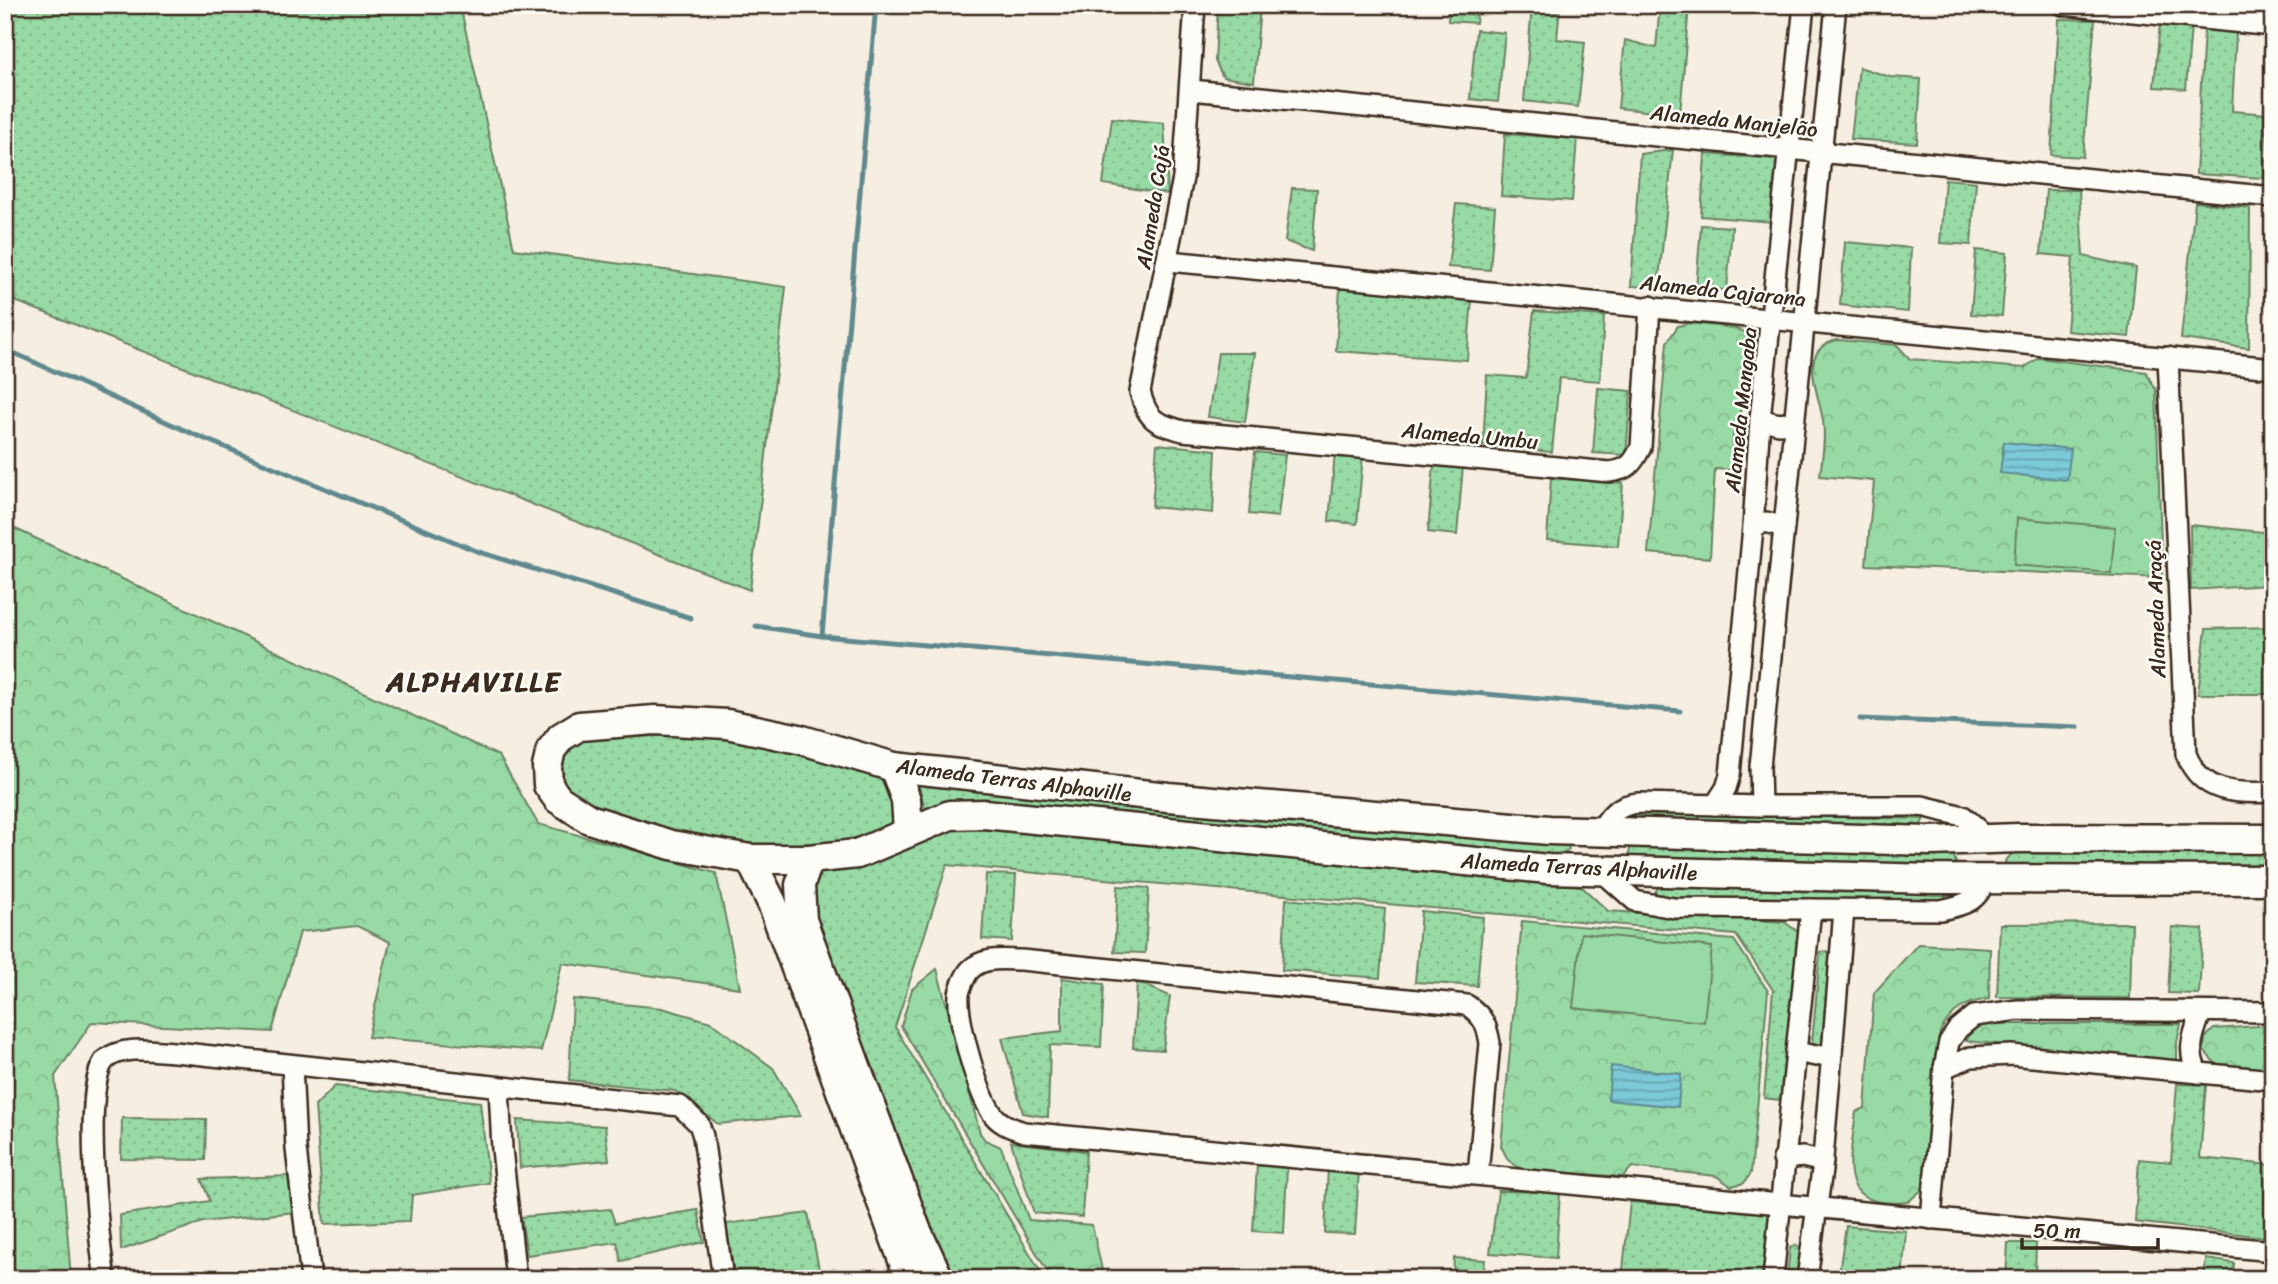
<svg xmlns="http://www.w3.org/2000/svg" width="2278" height="1284" viewBox="0 0 2278 1284" font-family="Sriracha,sans-serif">
<style>
.grass{fill:url(#grass-dots);stroke:#6a8262;stroke-width:2}
.forest{fill:url(#forest-crowns);stroke:#6a8262;stroke-width:2}
.pitch{fill:#98daa5;stroke:#6a8262;stroke-width:2}
.water{fill:url(#water-rules);stroke:#61898e;stroke-width:2}
.lines{fill:none;stroke-linecap:round;stroke-linejoin:round}
.stream{stroke:#61898e;stroke-width:5}
.street-casing{stroke:#3b2a1e;stroke-width:24}
.secondary-casing{stroke:#3b2a1e;stroke-width:33}
.street{stroke:#fdfcf7;stroke-width:19}
.secondary{stroke:#fdfcf7;stroke-width:28}
.labels{text-anchor:middle;dominant-baseline:central;stroke-width:5;stroke-linejoin:round;paint-order:stroke}
.street-label{font-size:21px;fill:#3b2a1e;stroke:#fdfcf7}
.district-label{font-size:28px;font-weight:bold;letter-spacing:2px;fill:#3b2a1e;stroke:#fdfcf7}
</style>
<defs>
<pattern id="grass-dots" width="8" height="8" patternUnits="userSpaceOnUse" patternTransform="scale(1.75)"><rect width="8" height="8" fill="#98daa5"/><path d="M2 2h.1M6 6h.1" fill="none" stroke="#84bb8e" stroke-width="1.8" stroke-linecap="round"/></pattern>
<pattern id="forest-crowns" width="20" height="18" patternUnits="userSpaceOnUse" patternTransform="scale(1.75)"><rect width="20" height="18" fill="#98daa5"/><path d="M2 6a3 3 0 1 1 6 0M12 15a3 3 0 1 1 6 0" fill="none" stroke="#84bb8e"/></pattern>
<pattern id="water-rules" width="6" height="5" patternUnits="userSpaceOnUse" patternTransform="scale(1.75)"><rect width="6" height="5" fill="#7bc9d9"/><path d="M0 2.5h6" fill="none" stroke="#66a3af"/></pattern>
</defs>
<rect width="100%" height="100%" fill="#f5eee1"/>
<filter id="ink" filterUnits="userSpaceOnUse"><feTurbulence type="fractalNoise" baseFrequency=".0143" numOctaves="2"/><feDisplacementMap in="SourceGraphic" scale="14" xChannelSelector="R" yChannelSelector="G"/><feConvolveMatrix kernelMatrix="1 2 1 2 8 2 1 2 1" color-interpolation-filters="sRGB"/></filter>
<g filter="url(#ink)">
<!-- grass -->
<g class="grass">
<polygon points="5,5 460,5 514,249 786,287 750,590 5,297"/>
<polygon points="1218,5 1260,5 1254,82 1223,77 1215,61"/>
<polygon points="1449,5 1478,5 1476,23 1448,21"/>
<polygon points="1532,5 1560,5 1557,39 1585,42 1578,107 1524,101"/>
<polygon points="1660,5 1689,5 1680,115 1618,108 1625,40 1656,48"/>
<polygon points="2059,19 2095,20 2083,157 2051,155"/>
<polygon points="2160,23 2191,26 2186,89 2154,87"/>
<polygon points="1476,30 1505,33 1498,102 1470,99"/>
<polygon points="2204,30 2236,32 2232,111 2267,114 2264,178 2196,174"/>
<polygon points="1859,67 1890,77 1921,79 1917,143 1851,139"/>
<polygon points="1112,118 1164,123 1168,194 1103,184"/>
<polygon points="1505,134 1577,139 1572,201 1501,196"/>
<polygon points="1673,150 1658,287 1631,286 1640,154"/>
<polygon points="1705,154 1777,159 1772,222 1701,216"/>
<polygon points="1945,179 1976,182 1971,245 1940,243"/>
<polygon points="1292,188 1317,189 1312,251 1285,241"/>
<polygon points="2046,190 2079,190 2083,256 2136,268 2129,337 2067,331 2073,257 2041,254"/>
<polygon points="2195,202 2250,208 2249,348 2181,339"/>
<polygon points="1456,204 1495,207 1490,270 1448,267"/>
<polygon points="1701,225 1732,227 1727,290 1696,288"/>
<polygon points="1845,242 1911,248 1908,312 1840,305"/>
<polygon points="1976,250 2007,253 2002,316 1971,314"/>
<polygon points="1340,288 1472,298 1467,360 1336,351"/>
<polygon points="1534,311 1604,316 1600,381 1559,378 1552,452 1483,446 1487,375 1526,378"/>
<polygon points="1218,353 1255,353 1245,422 1208,417"/>
<polygon points="2268,382 2273,382 2273,490 2268,491"/>
<polygon points="1598,388 1631,391 1626,455 1593,453"/>
<polygon points="1157,444 1216,450 1213,513 1152,507"/>
<polygon points="1255,452 1285,455 1278,517 1249,514"/>
<polygon points="1335,452 1363,454 1357,524 1329,521"/>
<polygon points="1434,464 1463,466 1457,535 1428,532"/>
<polygon points="1551,478 1623,483 1618,546 1547,540"/>
<polygon points="2190,525 2273,533 2273,564 2266,565 2267,585 2191,590"/>
<polygon points="2270,627 2273,694 2198,694 2206,629"/>
<path d="M686 735 764 742 890 777 895 822C881 831 867 840 851 843 777 861 618 836 561 786V755L577 740 588 738Z"/>
<polygon points="918,783 1567,844 1569,849 1562,857 926,812"/>
<polygon points="1635,813 1924,819 1915,834 1629,819"/>
<polygon points="950,815 1202,836 1581,886 1608,911 1784,922 1800,933 1789,1101 1764,1098 1773,990 1736,935 947,865 895,1027 1045,1279 939,1279 802,920 809,859"/>
<polygon points="1635,845 1953,854 1956,863 1953,868 1628,859 1630,849"/>
<polygon points="2273,850 2273,868 2006,866 2005,861 2013,853"/>
<polygon points="986,874 1016,875 1012,941 982,939"/>
<polygon points="1661,883 1947,893 1943,901 1652,897"/>
<polygon points="1118,886 1149,888 1145,953 1114,952"/>
<polygon points="1286,899 1385,909 1380,978 1282,970"/>
<polygon points="1421,911 1483,917 1477,986 1415,982"/>
<polygon points="2132,923 2130,998 1997,997 2000,924"/>
<polygon points="2172,927 2203,929 2199,994 2168,993"/>
<polygon points="1826,951 1831,954 1822,1044 1817,1046 1812,1043 1820,953"/>
<polygon points="1062,978 1104,984 1101,1047 1050,1045 1048,1117 1023,1113 1002,1038 1062,1031"/>
<polygon points="1137,982 1170,996 1163,1050 1133,1048"/>
<polygon points="573,999 662,1008 711,1022 773,1068 801,1116 718,1124 675,1091 569,1080"/>
<polygon points="2177,1084 2206,1085 2200,1158 2271,1165 2273,1152 2273,1238 2135,1222 2139,1159 2171,1162"/>
<polygon points="335,1086 480,1102 489,1183 412,1195 410,1221 324,1224 315,1106"/>
<polygon points="122,1118 206,1119 205,1160 121,1159"/>
<polygon points="517,1120 605,1126 609,1160 520,1168"/>
<polygon points="1011,1142 1086,1151 1082,1217 1034,1213"/>
<polygon points="1257,1165 1287,1167 1284,1233 1253,1231"/>
<polygon points="1328,1167 1359,1169 1355,1234 1325,1233"/>
<polygon points="291,1176 295,1212 203,1222 121,1250 120,1215 210,1201 201,1179"/>
<polygon points="1498,1191 1560,1192 1556,1258 1490,1253"/>
<polygon points="1630,1202 1771,1212 1763,1277 1663,1273 1662,1279 1622,1279"/>
<polygon points="610,1209 615,1223 698,1210 704,1242 621,1261 617,1242 527,1255 521,1217"/>
<polygon points="808,1213 821,1279 735,1279 726,1224"/>
<polygon points="1846,1226 1906,1231 1902,1279 1838,1279"/>
<polygon points="2008,1243 2036,1243 2035,1279 2006,1279"/>
<polygon points="1796,1245 1801,1249 1798,1279 1787,1279 1790,1248"/>
<polygon points="1454,1258 1485,1260 1483,1279 1453,1279"/>
<polygon points="2206,1259 2234,1263 2233,1279 2204,1279"/>
</g>
<!-- forest -->
<g class="forest">
<path d="M1690 323C1707 326 1730 325 1745 332 1780 348 1740 402 1735 426 1731 440 1732 456 1732 470L1715 469 1710 558 1648 553 1667 342 1678 326Z"/>
<path d="M1837 340 1897 345 1910 359 2024 368 2039 358 2146 372 2156 390 2162 578 1866 565 1874 481 1820 476C1822 458 1826 439 1823 421 1819 392 1796 350 1837 340Z"/>
<polygon points="5,524 499,756 538,824 716,873 740,988 562,963 541,1051 368,1037 390,942 357,926 300,932 272,1032 92,1022 55,1076 71,1279 5,1279"/>
<polygon points="1522,921 1734,940 1768,991 1751,1173 1744,1183 1731,1186 1716,1176 1632,1167 1623,1177 1521,1169 1508,1160 1501,1146"/>
<path d="M1918 944 1990 948 1989 999C1965 1002 1951 1011 1940 1032L1924 1188 1908 1202C1834 1210 1850 1163 1856 1112L1865 1108 1874 993Z"/>
<polygon points="937,969 980,1133 985,1140 1001,1147 1029,1220 1092,1225 1104,1279 1052,1279 901,1026 912,989"/>
<polygon points="1987,1024 2181,1024 2177,1042 2177,1061 1966,1041 1974,1029"/>
<polygon points="2273,1025 2273,1070 2216,1064 2204,1051 2205,1038 2214,1029"/>
</g>
<!-- pitch -->
<g class="pitch">
<polygon points="2017,518 2115,527 2111,573 2014,565"/>
<polygon points="1581,933 1712,947 1704,1022 1573,1008"/>
</g>
<!-- water -->
<g class="water">
<polygon points="2004,442 2071,449 2067,480 2000,473"/>
<polygon points="1611,1066 1681,1074 1678,1107 1608,1100"/>
</g>
<g class="lines">
<!-- stream -->
<g class="stream">
<polyline points="5,349 193,434 479,552 691,618"/>
<polyline points="756,626 822,636 1680,711"/>
<polyline points="822,636 876,5"/>
<polyline points="1860,719 2078,727"/>
</g>
<!-- street casing -->
<g class="street-casing">
<g id="street">
<path d="M1195 5 1183 178 1140 392C1148 421 1155 423 1183 431L1609 472C1628 470 1633 464 1641 447L1650 306"/>
<polyline points="2063,5 2273,26"/>
<polyline points="1191,90 2273,197"/>
<polyline points="1169,261 2273,368"/>
<path d="M2168 357 2186 754C2201 793 2234 794 2273 792"/>
<polyline points="1760,419 1779,424 1794,422"/>
<polyline points="1753,527 1760,419 1804,5"/>
<polyline points="1784,527 1836,5"/>
<polyline points="1715,805 1726,788 1730,775 1753,527 1766,522 1784,527 1760,767 1761,806"/>
<path d="M1599 833C1609 815 1617 805 1638 803L1761 806H1922L1963 816 1975 826 1983 839"/>
<path d="M1600 870 1635 901 1674 908 1941 910C1964 905 1979 902 1985 878"/>
<polyline points="1811,909 1796,1052 1816,1056 1832,1053 1844,910"/>
<polyline points="292,1065 296,1149 311,1279"/>
<polyline points="1944,1068 1971,1057 2011,1055 2273,1080"/>
<path d="M2198 1073C2186 1051 2193 1035 2201 1013"/>
<polyline points="499,1087 502,1149 516,1279"/>
<polyline points="1783,1159 1803,1157 1823,1162"/>
<path d="M1478 1174 1490 1043C1487 1025 1483 1016 1467 1005L1021 960C1005 960 983 956 970 970 966 974 960 988 959 994 957 1021 977 1091 992 1113 999 1124 1012 1128 1024 1132L2273 1251"/>
<polyline points="1931,1219 1944,1068 1949,1042 1958,1029 1974,1016 2018,1010 2273,1012"/>
<path d="M105 1279C99 1242 81 1081 106 1059 123 1045 156 1051 175 1052L680 1106 699 1124 703 1136 723 1279"/>
<polyline points="1773,1279 1796,1052"/>
<polyline points="1807,1279 1822,1170 1832,1053"/>
</g>
</g>
<!-- secondary casing -->
<g class="secondary-casing">
<g id="secondary">
<polyline points="894,767 906,800 908,830"/>
<polyline points="2273,839 2019,838 1930,841 1549,830 1168,797 894,767 799,739 727,724 655,720 579,726 561,737 551,750 547,767 548,785 558,799 589,819 671,845 750,859 809,859 857,854 950,815 984,814 1548,869 1934,879 2273,880"/>
<polyline points="750,859 772,903 910,1279"/>
<polyline points="809,859 800,885 802,920 916,1229 939,1279"/>
</g>
</g>
<!-- street -->
<use href="#street" class="street"/>
<!-- secondary -->
<use href="#secondary" class="secondary"/>
</g>
</g>
<g class="labels">
<!-- street labels -->
<g class="street-label">
<text transform="translate(1734 121) rotate(6)">Alameda Manjelão</text>
<text transform="translate(1153 207) rotate(-81)">Alameda Cajá</text>
<text transform="translate(1723 291) rotate(6)">Alameda Cajarana</text>
<text transform="translate(1741 410) rotate(-84)">Alameda Mangaba</text>
<text transform="translate(1470 436) rotate(5)">Alameda Umbu</text>
<text transform="translate(2156 609) rotate(-92)">Alameda Araçá</text>
<text transform="translate(1014 780) rotate(7)">Alameda Terras Alphaville</text>
<text transform="translate(1579 867) rotate(3)">Alameda Terras Alphaville</text>
</g>
<!-- district labels -->
<g class="district-label">
<text x="474" y="681">ALPHAVILLE</text>
</g>
</g>
<!-- margin -->
<rect width="2278" height="1284" fill="none" stroke="#fdfcf7" stroke-width="28"/>
<rect x="14" y="14" width="2250" height="1256" fill="none" stroke="#3b2a1e" stroke-width="2.5" filter="url(#ink)"/>
<!-- scale -->
<path d="M2022 1238v10h136v-10" fill="none" stroke="#3b2a1e" stroke-width="3.5"/>
<text x="2033" y="1238" font-size="21" fill="#3b2a1e" stroke="#fdfcf7" stroke-width="5" paint-order="stroke">50 m</text>
</svg>
